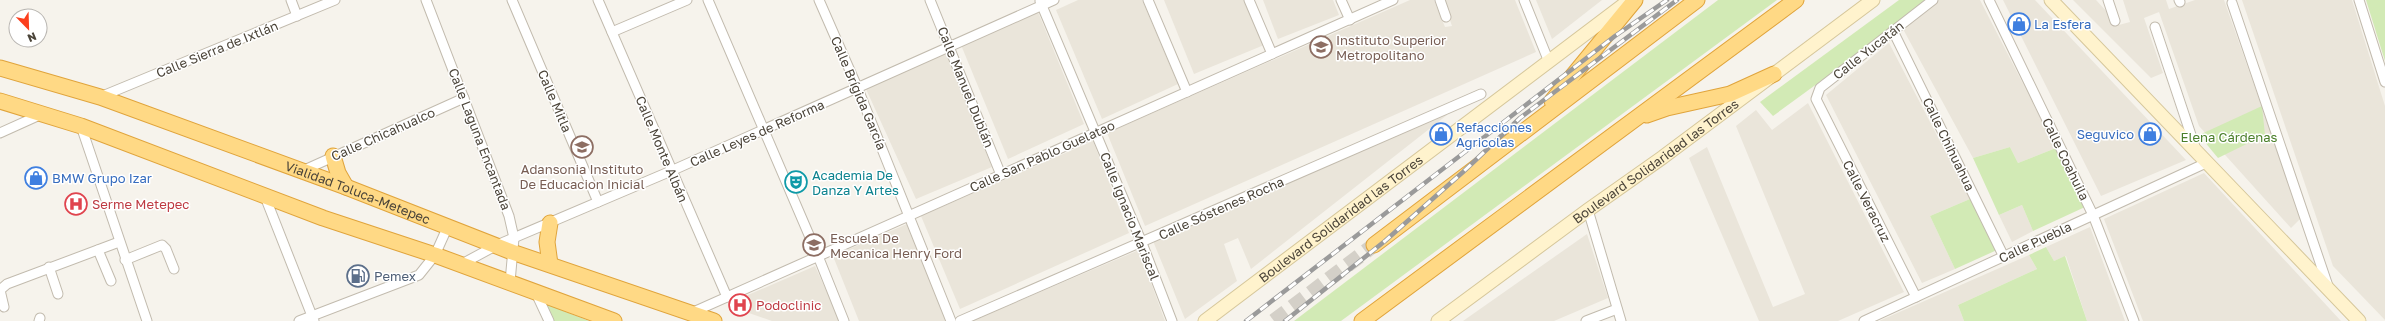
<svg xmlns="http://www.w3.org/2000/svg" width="2385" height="321" viewBox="0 0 2385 321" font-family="'Golos Text',sans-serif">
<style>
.residential{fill:#eae5da}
.green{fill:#d2eab5}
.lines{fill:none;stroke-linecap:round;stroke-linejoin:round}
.trunk-tunnel{stroke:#d4d0c8;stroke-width:15;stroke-dasharray:15 8;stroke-linecap:butt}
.minor-casing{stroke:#c2bbae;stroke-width:11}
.secondary-casing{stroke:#d6c79b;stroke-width:15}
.trunk-casing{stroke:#e0a43c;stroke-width:17}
.minor{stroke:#fff;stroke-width:9}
.secondary{stroke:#fff3cd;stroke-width:13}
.trunk{stroke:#ffd985;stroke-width:15}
.rail-casing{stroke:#9a9a9a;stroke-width:4.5}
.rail{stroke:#fff;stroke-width:3;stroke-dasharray:9;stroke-linecap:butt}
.labels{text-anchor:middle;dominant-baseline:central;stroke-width:3;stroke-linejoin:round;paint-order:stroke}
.shop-label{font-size:13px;fill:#366cbe;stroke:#fff;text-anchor:start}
.education-label{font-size:13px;fill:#785e54;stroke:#fff;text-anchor:start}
.street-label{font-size:13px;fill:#4b4439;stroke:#fff}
.park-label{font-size:13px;fill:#4a7f2a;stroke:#fff}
.culture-label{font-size:13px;fill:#0d838f;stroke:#fff;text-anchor:start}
.health-label{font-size:13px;fill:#be3a42;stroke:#fff;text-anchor:start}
.service-label{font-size:13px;fill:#4e5e75;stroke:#fff;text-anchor:start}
</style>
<rect width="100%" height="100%" fill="#f6f3ec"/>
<!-- residential -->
<g class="residential">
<polygon points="1078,0 1142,0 1178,84 1102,119 1056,10"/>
<polygon points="1164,0 1244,0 1264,45 1194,74"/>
<polygon points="1263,0 1333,0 1339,15 1278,39"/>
<polygon points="1410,0 1434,0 1445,27 1452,26 1443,0 1515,0 1536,52 1145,226 1107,133"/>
<polygon points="1536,0 1602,0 1552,39"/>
<polygon points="1939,0 1980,0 2056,148 2018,163 2010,147 1973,158 1903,29"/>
<polygon points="2003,0 2035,0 2186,160 2101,196"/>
<polygon points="2073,0 2096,0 2109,14 2115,26 2130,22 2123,0 2166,0 2169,9 2195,0 2224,0 2301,218 2291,228 2199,126 2159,12 2144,18 2163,73 2151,78"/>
<polygon points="2242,0 2352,0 2385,106 2385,320 2333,266"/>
<polygon points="1038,12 1084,124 1008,159 961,45"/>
<polygon points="1889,43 1970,199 1930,216 1955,269 1922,283 1826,95"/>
<polygon points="946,53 992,167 916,199 866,89"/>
<polygon points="1808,103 1904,292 1838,321 1759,321 1689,158 1707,147 1773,307 1805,294 1736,126 1756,110 1772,130"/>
<polygon points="1445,111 1447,115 1251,269 1238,238 1224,244 1237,281 1185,319 1153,241"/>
<polygon points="1093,141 1129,233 960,309 921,216"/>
<polygon points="2204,173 2341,321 2143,321 2104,219"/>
<polygon points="2022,205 2033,231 2012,242 1999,215"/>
<polygon points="907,224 948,321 859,321 833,256"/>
<polygon points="2090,227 2125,321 2087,321 2066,256 2054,261 2046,247"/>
<polygon points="1587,234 1608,298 1554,321 1463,321"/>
<polygon points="1139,250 1165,321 972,321"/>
<polygon points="2029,255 2037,269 1958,305 1964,321 1879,321"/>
<polygon points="815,266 840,321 772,321 746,312 741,298"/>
</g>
<!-- green -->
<g class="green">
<polygon points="1718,0 1777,0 1341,321 1294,321"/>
<polygon points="1899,0 1932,0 1773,116 1760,102"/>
<polygon points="2366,0 2385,0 2385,61"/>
<polygon points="2262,106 2265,135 2218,158 2199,135"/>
<polygon points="2010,147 2018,163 2056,148 2085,207 2033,231 2022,205 1999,215 1973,158"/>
<polygon points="1970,199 1997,250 1955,269 1930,216"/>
<polygon points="2046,247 2054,261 2065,256 2087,321 1964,321 1958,305 2037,269 2029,255"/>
<polygon points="546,304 589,321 554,321"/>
</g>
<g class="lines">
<!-- trunk-tunnel -->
<polyline class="trunk-tunnel" points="1274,321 1374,245"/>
<!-- minor casing -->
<g class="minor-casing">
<g id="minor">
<polyline points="291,0 297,16"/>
<polyline points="426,0 509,216 514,238 510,282"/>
<polyline points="512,0 598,202"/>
<polyline points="598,0 727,297"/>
<polyline points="708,0 818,256 844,321"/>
<polyline points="819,0 858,89 951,321"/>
<polyline points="930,0 1001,175"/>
<polyline points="1148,0 1187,92"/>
<polyline points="1249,0 1272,54"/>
<polyline points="1341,0 1350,20"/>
<polyline points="1440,0 1446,17"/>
<polyline points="1524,0 1549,62"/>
<polyline points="1989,0 2093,215 2134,321"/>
<polyline points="2108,0 2115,21"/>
<polyline points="2179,0 2180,2"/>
<polyline points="2359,0 2385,82"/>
<polyline points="1040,1 1142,243 1172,321"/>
<polyline points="2232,3 2328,286"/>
<polyline points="2155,27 2195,147"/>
<polyline points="1893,31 2004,257"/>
<polyline points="612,32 687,0"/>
<polyline points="100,97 335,0"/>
<polyline points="81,126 147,321"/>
<polyline points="0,133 42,114"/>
<polyline points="302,171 464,98"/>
<polyline points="264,194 314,321"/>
<polyline points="1588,210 1621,321"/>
<polyline points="98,250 111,281"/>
<polyline points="125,260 162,245 166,249 174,269"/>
<polyline points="460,265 497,245 671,171 1054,0"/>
<polyline points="49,267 58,294"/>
<polyline points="535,291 549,321"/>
<polyline points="1916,297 1816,99 1820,88 1933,0"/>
<polyline points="4,307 0,290 7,284 119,242"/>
<polyline points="691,313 1393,0"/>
<polyline points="39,321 40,318"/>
<polyline points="299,321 419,275 435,255 448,226"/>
<polyline points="960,321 1481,94"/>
<polyline points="1586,321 1617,309"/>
<polyline points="1864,321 2206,163"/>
</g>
</g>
<!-- secondary casing -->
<g class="secondary-casing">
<g id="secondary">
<polyline points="2051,0 2359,321"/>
<path id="s1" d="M1205 321 1630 0"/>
<path id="s2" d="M1438 321 1588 210 1663 157 1873 0"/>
</g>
</g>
<!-- trunk casing -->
<g class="trunk-casing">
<g id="trunk">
<path id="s3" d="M0 68 100 97 346 187 512 252 714 321"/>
<polyline points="0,101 81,126 323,218 435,255 614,321"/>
<polyline points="1552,101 1635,0"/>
<polyline points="1647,115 1667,108 1730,94 1774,74"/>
<polyline points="333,156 338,173 346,187"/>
<polyline points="550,223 547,242 550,264"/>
<polyline points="1374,245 1697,0"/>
<polyline points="1362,321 1796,0"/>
</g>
</g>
<!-- minor -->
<use href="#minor" class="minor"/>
<!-- secondary -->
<use href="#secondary" class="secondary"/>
<!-- trunk -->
<use href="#trunk" class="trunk"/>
<!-- rail casing -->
<g class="rail-casing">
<g id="rail">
<polyline points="1246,321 1615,36 1667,0"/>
<polyline points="1285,321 1385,241 1463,172 1520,118 1677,0"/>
</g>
</g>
<!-- rail -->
<use href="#rail" class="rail"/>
</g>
<!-- icons -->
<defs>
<g id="shop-ring" transform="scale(1.15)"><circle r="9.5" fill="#fff" stroke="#3f7fe0" stroke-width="1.5"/><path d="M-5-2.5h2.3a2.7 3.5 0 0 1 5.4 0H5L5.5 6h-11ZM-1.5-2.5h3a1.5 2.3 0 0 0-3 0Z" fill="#3f7fe0"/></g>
<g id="school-ring" transform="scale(1.15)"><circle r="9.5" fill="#fff" stroke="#8d6e63" stroke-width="1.5"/><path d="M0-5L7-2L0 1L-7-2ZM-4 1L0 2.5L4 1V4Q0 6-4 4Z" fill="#8d6e63"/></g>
<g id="theatre-ring" transform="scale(1.15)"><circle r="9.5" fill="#fff" stroke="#0f9aa8" stroke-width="1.5"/><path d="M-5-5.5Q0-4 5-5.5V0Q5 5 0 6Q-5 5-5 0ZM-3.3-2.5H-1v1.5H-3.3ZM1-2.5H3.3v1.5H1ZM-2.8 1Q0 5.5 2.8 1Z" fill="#0f9aa8"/></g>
<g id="hospital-ring" transform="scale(1.15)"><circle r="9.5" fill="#fff" stroke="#e0444e" stroke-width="1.5"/><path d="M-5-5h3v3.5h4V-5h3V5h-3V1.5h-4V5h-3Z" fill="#e0444e"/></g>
<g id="university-ring" transform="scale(1.15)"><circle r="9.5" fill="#fff" stroke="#8d6e63" stroke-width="1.5"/><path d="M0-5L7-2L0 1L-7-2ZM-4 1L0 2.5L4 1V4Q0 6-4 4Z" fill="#8d6e63"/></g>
<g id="fuel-ring" transform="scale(1.15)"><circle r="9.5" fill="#fff" stroke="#5c6f8a" stroke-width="1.5"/><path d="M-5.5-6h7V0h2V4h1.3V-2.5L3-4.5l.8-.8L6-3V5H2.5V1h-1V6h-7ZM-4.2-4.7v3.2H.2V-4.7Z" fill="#5c6f8a"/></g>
</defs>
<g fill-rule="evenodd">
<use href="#shop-ring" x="2019" y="24"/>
<use href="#school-ring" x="1321" y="47"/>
<use href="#shop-ring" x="1441" y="134"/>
<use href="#shop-ring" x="2150" y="134"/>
<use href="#school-ring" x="582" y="147"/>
<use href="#shop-ring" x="36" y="178"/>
<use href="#theatre-ring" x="796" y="182"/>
<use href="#hospital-ring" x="76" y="204"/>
<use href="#university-ring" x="814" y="245"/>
<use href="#fuel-ring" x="358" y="276"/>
<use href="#hospital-ring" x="740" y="305"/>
</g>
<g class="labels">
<!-- shop labels -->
<g class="shop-label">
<text x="2034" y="24">La Esfera</text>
<text x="1456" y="127">Refacciones<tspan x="1456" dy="15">Agricolas</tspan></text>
<text x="2134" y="134" text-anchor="end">Seguvico</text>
<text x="52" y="178">BMW Grupo Izar</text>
</g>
<!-- education labels -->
<g class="education-label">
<text x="1336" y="40">Instituto Superior<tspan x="1336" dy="15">Metropolitano</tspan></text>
<text x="582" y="169" text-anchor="middle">Adansonia Instituto<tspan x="582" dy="15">De Educacion Inicial</tspan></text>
<text x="830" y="238">Escuela De<tspan x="830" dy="15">Mecanica Henry Ford</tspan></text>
</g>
<!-- street labels -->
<g class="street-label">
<text transform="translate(217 49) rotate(-22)">Calle Sierra de Ixtlán</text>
<text transform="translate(1868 50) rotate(-38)">Calle Yucatán</text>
<text transform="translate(966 87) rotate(68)">Calle Manuel Dublán</text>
<text transform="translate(859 93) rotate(67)">Calle Brígida García</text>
<text transform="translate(555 101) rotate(67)">Calle Mitla</text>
<text transform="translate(757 133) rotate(-24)">Calle Leyes de Reforma</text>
<text transform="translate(383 134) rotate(-24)">Calle Chicahualco</text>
<text transform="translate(480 139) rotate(69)">Calle Laguna Encantada</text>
<text transform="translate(1949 144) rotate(64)">Calle Chihuahua</text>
<text transform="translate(662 149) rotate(67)">Calle Monte Albán</text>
<text transform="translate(1042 156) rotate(-24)">Calle San Pablo Guelatao</text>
<text transform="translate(2066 159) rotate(64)">Calle Coahuila</text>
<text stroke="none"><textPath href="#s2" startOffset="270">Boulevard Solidaridad las Torres</textPath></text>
<text stroke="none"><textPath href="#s3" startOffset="379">Vialidad Toluca-Metepec</textPath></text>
<text transform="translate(1867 201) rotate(63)">Calle Veracruz</text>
<text transform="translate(1221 208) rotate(-24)">Calle Sóstenes Rocha</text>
<text transform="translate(1130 216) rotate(68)">Calle Ignacio Mariscal</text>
<text stroke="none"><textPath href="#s1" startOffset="170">Boulevard Solidaridad las Torres</textPath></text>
<text transform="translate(2035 242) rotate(-25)">Calle Puebla</text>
</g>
<!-- park labels -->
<g class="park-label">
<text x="2229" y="137">Elena Cárdenas</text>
</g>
<!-- culture labels -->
<g class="culture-label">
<text x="812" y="175">Academia De<tspan x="812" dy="15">Danza Y Artes</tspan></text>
</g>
<!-- health labels -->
<g class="health-label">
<text x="92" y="204">Serme Metepec</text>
<text x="756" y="305">Podoclinic</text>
</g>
<!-- service labels -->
<g class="service-label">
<text x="374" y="276">Pemex</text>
</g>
</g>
<!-- north arrow -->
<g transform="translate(28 28) rotate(157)"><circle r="19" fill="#ffffff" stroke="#b7b4b0"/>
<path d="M0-3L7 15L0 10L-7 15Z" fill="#fc3f1d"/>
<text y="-6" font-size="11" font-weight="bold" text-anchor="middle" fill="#4b4439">N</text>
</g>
</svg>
